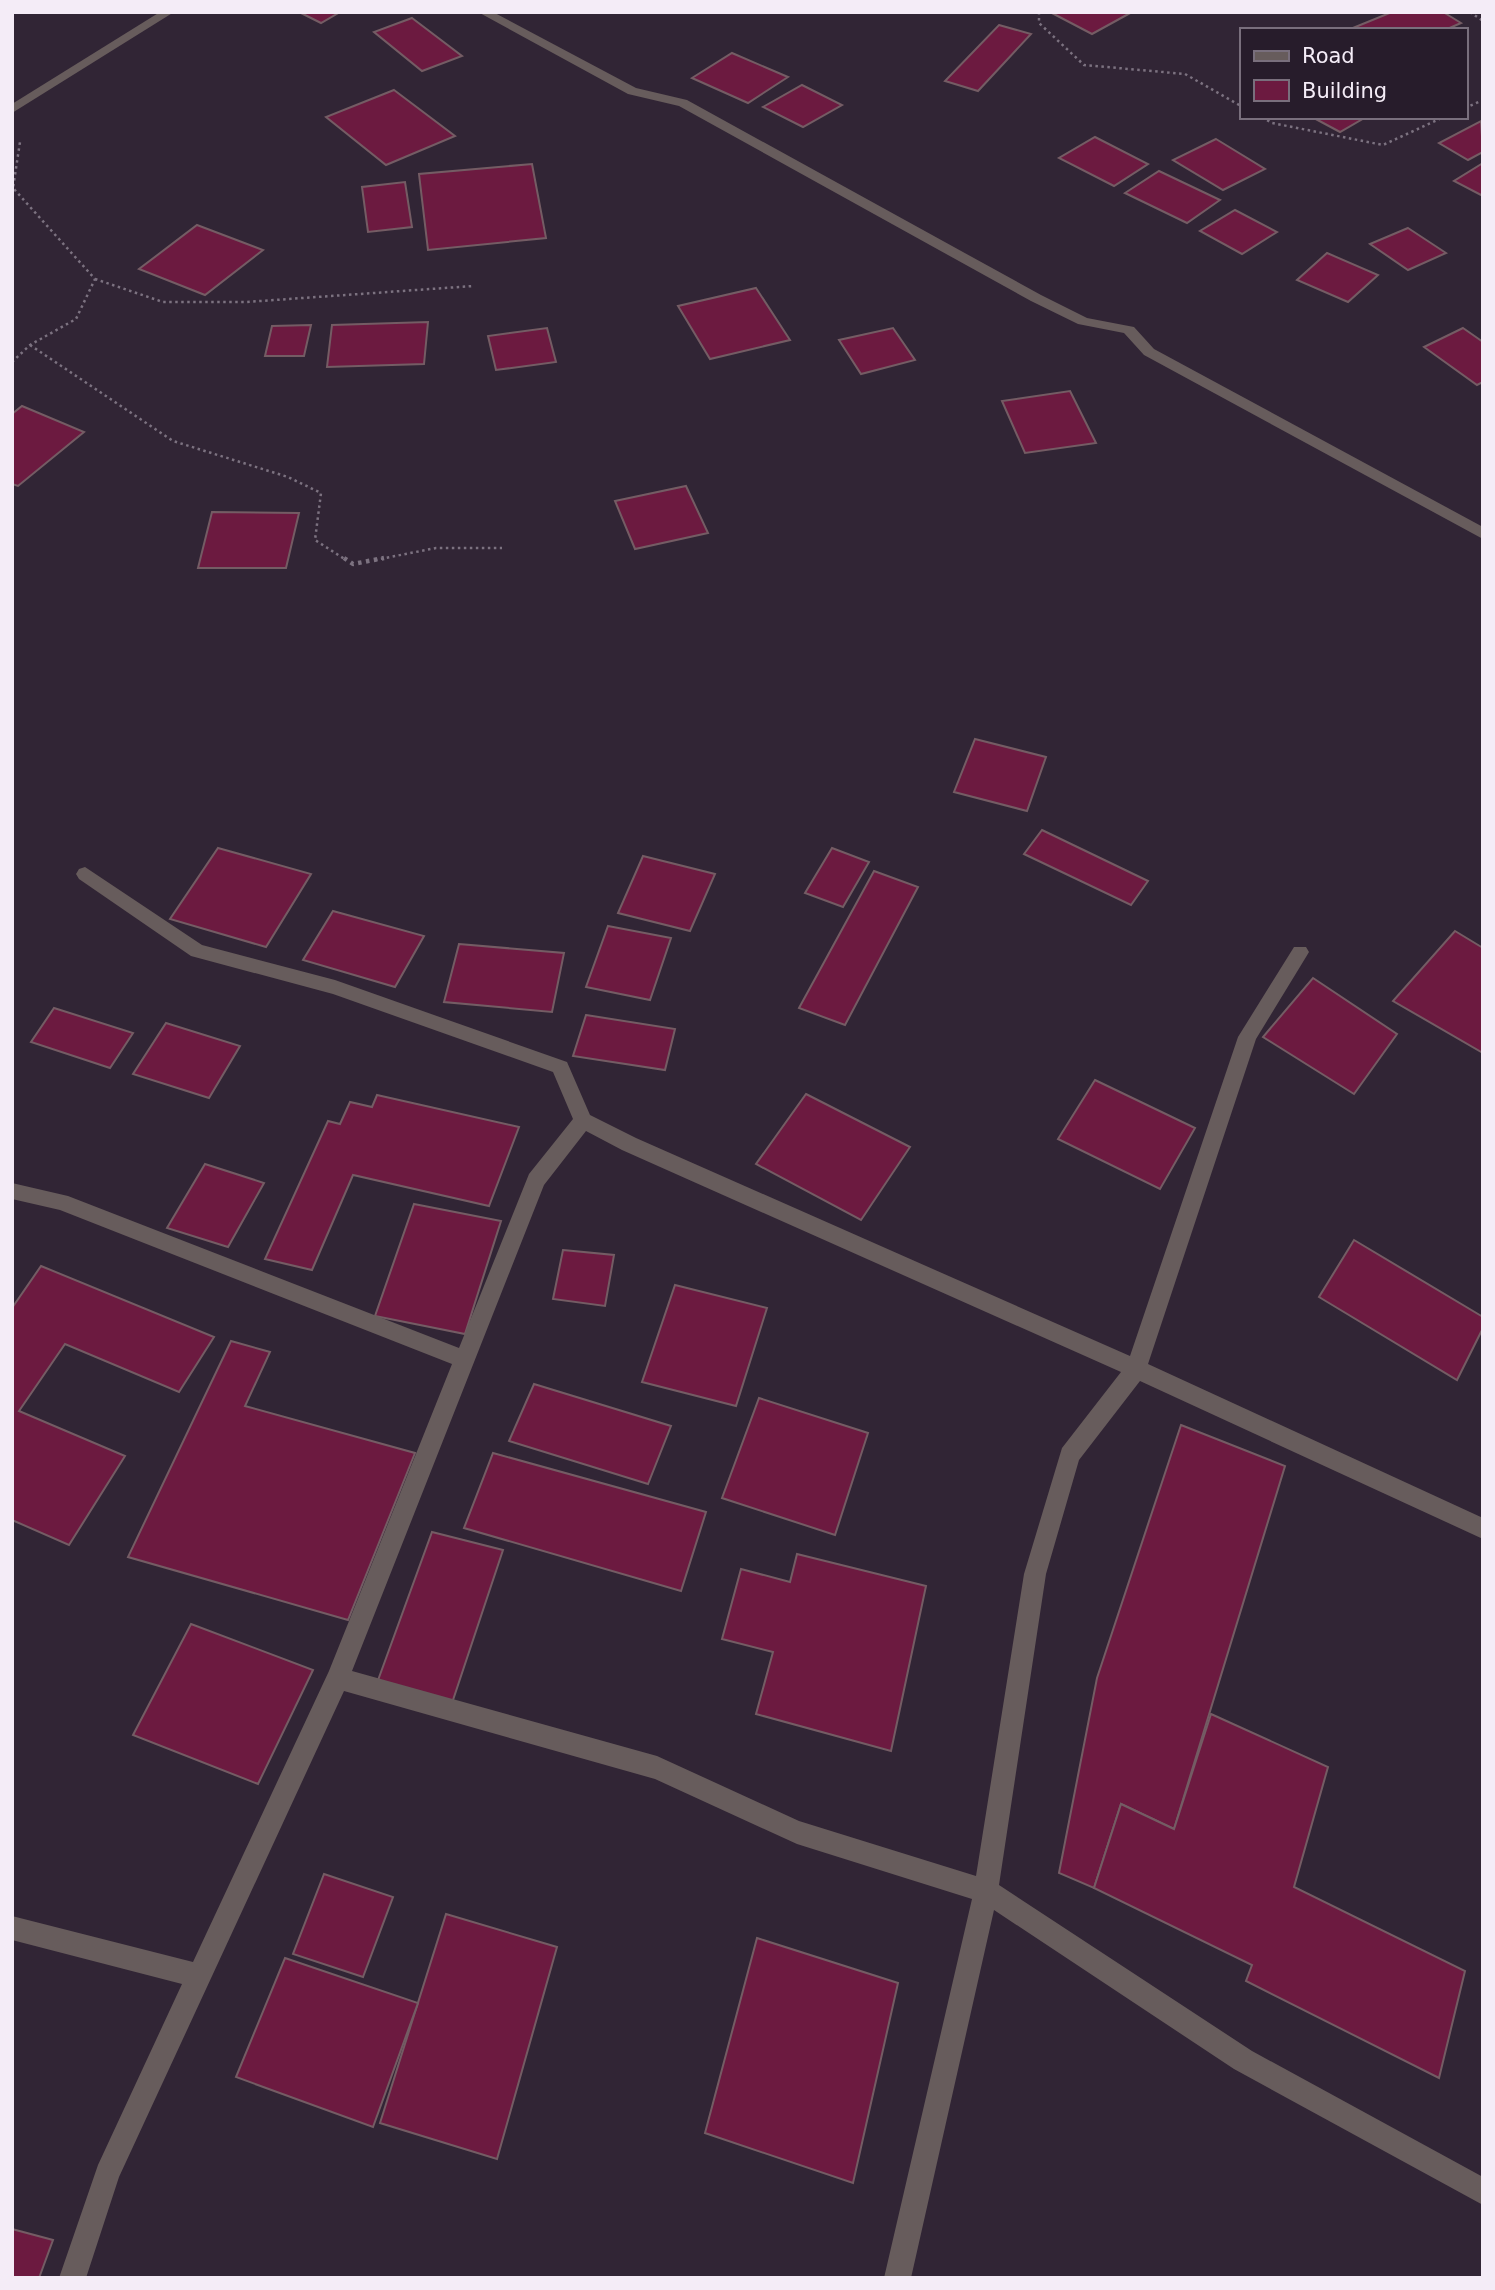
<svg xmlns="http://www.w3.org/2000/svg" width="1495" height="2290" viewBox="0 0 1495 2290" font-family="'DejaVu Sans',sans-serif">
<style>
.building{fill:#6c1a40;stroke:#745c64;stroke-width:2}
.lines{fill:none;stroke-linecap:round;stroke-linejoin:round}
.path-far1{stroke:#7c7280;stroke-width:2.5;stroke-dasharray:2.5 3.5;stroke-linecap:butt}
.path{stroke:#7c7280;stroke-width:4.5;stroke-dasharray:3.5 4.5;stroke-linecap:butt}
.minor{fill:#675c5c;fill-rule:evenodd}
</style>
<rect width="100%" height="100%" fill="#312535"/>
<!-- building -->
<g class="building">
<polygon points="299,12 340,12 321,23"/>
<polygon points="1050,12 1132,12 1092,34"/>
<polygon points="1392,12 1443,12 1461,23 1445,30 1348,30"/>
<polygon points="412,18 462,56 422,71 374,32"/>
<polygon points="999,25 1031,34 978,91 945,81"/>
<polygon points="732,53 788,77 748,103 692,78"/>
<polygon points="802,85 842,105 803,127 763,107"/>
<polygon points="394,90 455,136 386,165 326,117"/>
<polygon points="1312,117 1366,117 1340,132"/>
<polygon points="1481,121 1483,152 1468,160 1439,143"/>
<polygon points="1095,137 1148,164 1114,186 1059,158"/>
<polygon points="1216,139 1265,169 1223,190 1173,160"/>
<polygon points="1483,163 1483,196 1454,181"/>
<polygon points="532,164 546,238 428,250 419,174"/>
<polygon points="1159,171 1220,200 1187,223 1125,193"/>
<polygon points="405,182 412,227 368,232 362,187"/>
<polygon points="1235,210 1277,232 1242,254 1200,231"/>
<polygon points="197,225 263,250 205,295 139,269"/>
<polygon points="1408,228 1446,253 1408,270 1370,244"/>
<polygon points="1327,253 1378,275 1348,302 1297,280"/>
<polygon points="756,288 790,340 710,359 678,306"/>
<polygon points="428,322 424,364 327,367 332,325"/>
<polygon points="311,325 304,356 265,356 272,326"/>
<polygon points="547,328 556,362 496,370 488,336"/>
<polygon points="893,328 915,360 861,374 839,340"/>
<polygon points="1463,328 1483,342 1483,382 1477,385 1424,347"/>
<polygon points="1070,391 1096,443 1025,453 1002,401"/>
<polygon points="22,406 84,432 18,486 12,484 12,414"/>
<polygon points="686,486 708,533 635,549 615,501"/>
<polygon points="212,512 299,513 286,568 198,568"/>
<polygon points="975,739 1046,757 1027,811 954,792"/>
<polygon points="1042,830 1148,881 1131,905 1024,854"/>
<polygon points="218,848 311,874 266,947 170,919"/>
<polygon points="832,848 869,862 843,907 805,893"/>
<polygon points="643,856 715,874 690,931 618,913"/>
<polygon points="874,871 918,887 845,1025 799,1008"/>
<polygon points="333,911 424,936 395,987 303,960"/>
<polygon points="608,926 671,938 650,1000 586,987"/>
<polygon points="1455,931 1483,948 1483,1053 1393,1001"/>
<polygon points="459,944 564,953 552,1012 444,1002"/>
<polygon points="1313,978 1397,1034 1354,1094 1263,1037"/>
<polygon points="54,1008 133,1033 110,1068 31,1042"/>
<polygon points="586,1015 675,1029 665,1070 573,1056"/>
<polygon points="166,1023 240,1046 209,1098 133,1074"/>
<polygon points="1095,1080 1195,1128 1160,1189 1058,1139"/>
<polygon points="806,1094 910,1147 861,1220 756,1164"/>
<polygon points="377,1095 519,1127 489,1206 353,1175 312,1270 265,1259 328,1121 340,1124 350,1102 372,1107"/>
<polygon points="205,1164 264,1183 228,1247 167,1228"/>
<polygon points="414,1204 501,1221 465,1334 375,1316"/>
<polygon points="1354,1240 1483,1317 1483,1328 1457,1380 1319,1297"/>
<polygon points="563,1250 614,1255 605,1306 553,1299"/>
<polygon points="41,1266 214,1337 179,1392 65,1344 19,1411 125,1456 69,1545 12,1520 12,1308"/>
<polygon points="675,1285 767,1308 736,1406 642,1382"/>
<polygon points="231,1341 270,1352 245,1406 415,1453 348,1620 128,1557"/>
<polygon points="534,1384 671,1426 648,1484 509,1441"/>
<polygon points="759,1398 868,1433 835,1535 722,1498"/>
<polygon points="1181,1425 1285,1466 1174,1829 1121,1804 1094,1888 1059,1873 1097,1678"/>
<polygon points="493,1453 706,1512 681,1591 464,1528"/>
<polygon points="432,1532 503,1550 452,1703 377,1683"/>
<polygon points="797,1554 926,1586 891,1751 756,1714 773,1652 722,1639 741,1569 790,1582"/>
<polygon points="191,1624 313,1670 258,1784 133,1735"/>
<polygon points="1211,1714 1328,1767 1294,1887 1465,1971 1439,2078 1246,1981 1252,1965 1094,1888 1121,1804 1174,1829"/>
<polygon points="324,1874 393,1897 363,1977 293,1954"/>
<polygon points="446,1914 557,1947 497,2159 380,2123"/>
<polygon points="757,1938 898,1983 853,2183 705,2133"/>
<polygon points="285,1958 418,2003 373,2127 236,2077"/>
<polygon points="12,2229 53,2240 39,2278 12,2278"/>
</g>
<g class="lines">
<!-- path-far1 -->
<g class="path-far1">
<polyline points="1039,12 1039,23 1084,65 1185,74 1241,106"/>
<polyline points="1470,12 1483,21"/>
<polyline points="1465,108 1483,100"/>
<polyline points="1262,117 1272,123 1383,145 1444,117"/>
<polyline points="95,279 163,302 246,302 473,286"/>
<polyline points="30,345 173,441 288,477 321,493 315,540 346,560"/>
<polyline points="12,362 30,345 76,319 95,279 13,188 20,142"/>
<polyline points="375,560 436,548 502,548"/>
</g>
<!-- path -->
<polyline class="path" points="344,558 353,564 384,558"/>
<!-- minor -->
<g class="minor">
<polygon points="160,12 174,12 12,113 12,104"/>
<polygon points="478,12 493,12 636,88 687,100 1041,295 1087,318 1134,327 1154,349 1483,527 1483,539 1144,355 1124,333 1078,324 1031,301 679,106 628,94"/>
<path d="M85 867 202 945 335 980 567 1062 590 1115 636 1138 1130 1356 1238 1037 1294 947H1306L1309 952 1306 957 1256 1039 1148 1364 1483 1518V1539L1140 1381 1079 1460 1046 1574 999 1885 1252 2051 1483 2177V2205L1234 2069 994 1910 911 2278H884L972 1899 797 1844 655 1779 344 1691 119 2177 86 2278H59L98 2165 182 1984 12 1940V1916L193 1962 329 1671 452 1364 60 1210 12 1199V1183L68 1196 459 1348 529 1174 573 1119 553 1072 333 994 191 956 79 879 76 874 79 869ZM586 1131 622 1150 1121 1372 1062 1448 1024 1574 976 1876 799 1821 657 1756 352 1671 544 1185Z"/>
</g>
</g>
<!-- border -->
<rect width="1495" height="2290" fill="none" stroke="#f4ecf7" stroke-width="28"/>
<!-- legend -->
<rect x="1240" y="28" width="228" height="91" fill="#271c2b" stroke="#796f7d" stroke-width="2"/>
<rect x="1254" y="51" width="35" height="10" fill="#675c5c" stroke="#796f7d" stroke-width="2"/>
<text x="1302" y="63" font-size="21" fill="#f4ecf7">Road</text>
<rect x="1254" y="80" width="35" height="21" fill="#6c1a40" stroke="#796f7d" stroke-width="2"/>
<text x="1302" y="98" font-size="21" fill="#f4ecf7">Building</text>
</svg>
